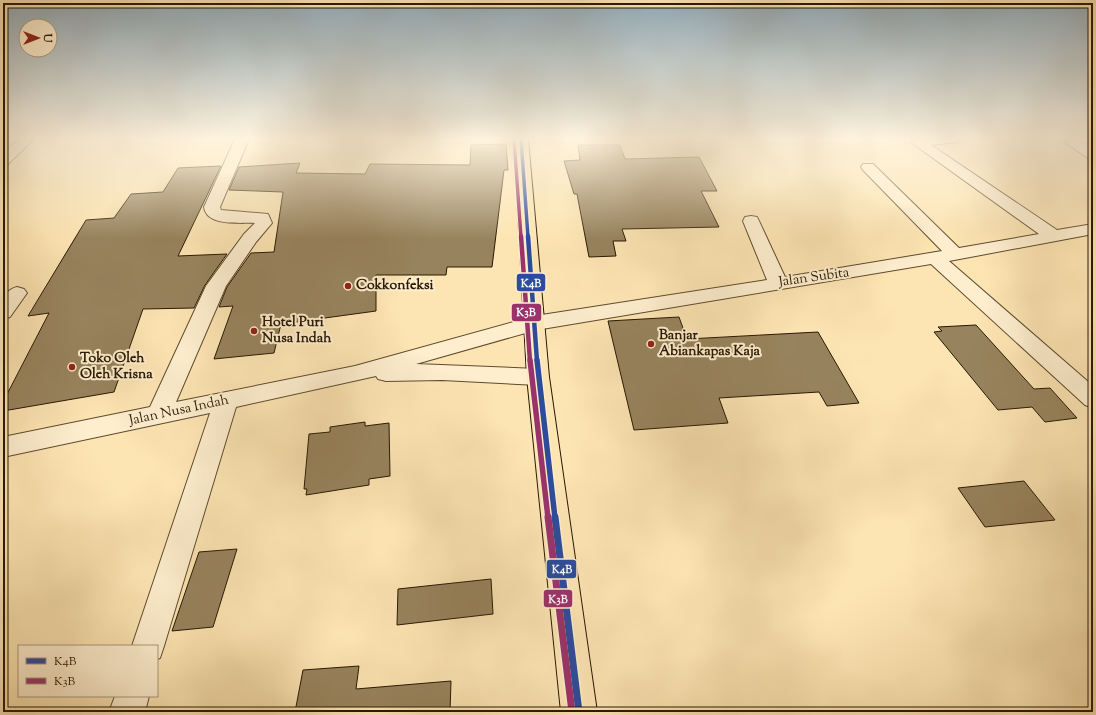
<svg xmlns="http://www.w3.org/2000/svg" width="1096" height="715" viewBox="0 0 1096 715" font-family="'Sorts Mill Goudy',serif">
<style>
.building{fill:#97835e;stroke:#291801}
.lines{fill:none;stroke-linecap:round;stroke-linejoin:round}
.minor-casing{stroke:#5e4b2e;stroke-width:2}
.major-casing{stroke:#291801;stroke-width:2}
.minor{fill:#feeece;fill-rule:evenodd}
.major{fill:#fde5b3;fill-rule:evenodd}
.bus-1-far3-casing{stroke:#feeece;stroke-width:5.5}
.bus-1-far2-casing{stroke:#feeece;stroke-width:7}
.bus-1-far1-casing{stroke:#feeece;stroke-width:8}
.bus-1-casing{stroke:#feeece;stroke-width:10}
.bus-2-far3-casing{stroke:#feeece;stroke-width:5.5}
.bus-2-far2-casing{stroke:#feeece;stroke-width:7}
.bus-2-far1-casing{stroke:#feeece;stroke-width:8}
.bus-2-casing{stroke:#feeece;stroke-width:10}
.bus-1-far3{stroke:#2d4c9c;stroke-width:3.5}
.bus-1-far2{stroke:#2d4c9c;stroke-width:4.5}
.bus-1-far1{stroke:#2d4c9c;stroke-width:5.5}
.bus-1{stroke:#2d4c9c;stroke-width:7}
.bus-2-far3{stroke:#9a336a;stroke-width:3.5}
.bus-2-far2{stroke:#9a336a;stroke-width:4.5}
.bus-2-far1{stroke:#9a336a;stroke-width:5.5}
.bus-2{stroke:#9a336a;stroke-width:7}
.poi-dot{fill:#8f2418;stroke:#feeece;stroke-width:1.5}
.labels{text-anchor:middle;dominant-baseline:central;stroke-width:4;stroke-linejoin:round;paint-order:stroke}
.street-label{font-size:14px;fill:#291801;stroke:#feeece}
.poi-label{font-size:14px;font-weight:bold;fill:#291801;stroke:#feeece;text-anchor:start}
.line-badge{stroke:#feeece;stroke-width:1.5}
.badge-label{font-size:11px;text-anchor:middle;font-weight:bold;fill:#fff}
</style>
<rect width="100%" height="100%" fill="#fde5b3"/>
<filter id="stains"><feTurbulence type="fractalNoise" baseFrequency=".005" numOctaves="4"/><feColorMatrix values="0 0 0 0 .2 0 0 0 0 .09 0 0 0 0 .02 0 0 0 .5 -.17"/></filter>
<radialGradient id="worn" r=".72"><stop offset=".6" stop-color="#630" stop-opacity="0"/><stop offset="1" stop-color="#630" stop-opacity=".3"/></radialGradient>
<!-- building -->
<g class="building">
<polygon points="506,144 508,170 504,170 492,267 447,267 446,275 376,275 376,311 281,324 274,353 214,359 233,306 219,307 227,287 251,253 274,252 283,192 229,190 239,167 300,163 296,173 365,174 370,164 470,165 471,145"/>
<polygon points="578,145 620,145 625,159 699,157 717,191 701,191 719,227 622,229 626,241 613,241 616,256 589,257 577,194 574,194 564,161 580,160"/>
<polygon points="221,166 178,256 227,254 205,285 194,308 143,309 114,392 3,411 3,402 49,313 28,316 86,220 114,218 131,194 163,192 178,168"/>
<polygon points="679,317 687,339 818,332 859,403 827,406 819,392 719,398 728,423 634,430 608,321"/>
<polygon points="976,325 1034,389 1050,388 1077,418 1045,422 1032,407 998,410 934,332 942,331 938,327"/>
<polygon points="365,422 365,426 389,423 390,476 369,479 369,485 306,495 307,489 304,489 309,434 330,432 330,427"/>
<polygon points="1024,481 1055,520 985,527 958,488"/>
<polygon points="237,549 213,627 172,631 199,552"/>
<polygon points="491,579 493,614 397,625 398,589"/>
<polygon points="359,666 356,689 451,681 450,712 295,712 303,670"/>
</g>
<g class="lines">
<!-- minor casing -->
<g class="minor-casing">
<g id="minor">
<polygon points="19,139 34,139 8,164 3,165 3,153"/>
<path d="M235 139H249L220 207 221 210 268 214 272 223 256 242 226 286 176 402 355 366 535 316 767 280 743 221 745 217 751 216 757 217 759 221 785 277 942 251 863 170 861 167 863 164H873L959 248 1039 234 912 143 917 139H960L958 142 931 145 1057 230 1093 224V234L949 261 1093 386V408L1085 405 931 264 536 330 416 364 538 369 546 371 549 377 546 383 538 385 442 380 386 381 378 379 376 376 236 407 164 646 160 658 157 659V646H132L210 413 3 457V437L150 407 206 286 244 234 255 223C240 222 207 227 204 207Z"/>
<polygon points="1060,139 1076,139 1093,149 1093,159 1088,158"/>
<path d="M17 287 24 289 27 293 10 317 3 319C3 305 1 291 17 287Z"/>
<polygon points="115,696 149,696 145,712 109,712"/>
</g>
</g>
<!-- major casing -->
<g class="major-casing">
<polygon id="major" points="514,139 528,139 549,377 597,712 561,712 527,377"/>
</g>
<!-- minor -->
<use href="#minor" class="minor"/>
<!-- major -->
<use href="#major" class="major"/>
<!-- bus-1-far3 casing -->
<g class="bus-1-far3-casing">
<polyline id="bus-1-far3" points="521,139 528,237"/>
</g>
<!-- bus-1-far2 casing -->
<g class="bus-1-far2-casing">
<polyline id="bus-1-far2" points="528,236 537,361"/>
</g>
<!-- bus-1-far1 casing -->
<g class="bus-1-far1-casing">
<polyline id="bus-1-far1" points="537,360 555,518"/>
</g>
<!-- bus-1 casing -->
<g class="bus-1-casing">
<polyline id="bus-1" points="555,517 579,712"/>
</g>
<!-- bus-2-far3 casing -->
<g class="bus-2-far3-casing">
<polyline id="bus-2-far3" points="514,139 521,237"/>
</g>
<!-- bus-2-far2 casing -->
<g class="bus-2-far2-casing">
<polyline id="bus-2-far2" points="521,236 530,361"/>
</g>
<!-- bus-2-far1 casing -->
<g class="bus-2-far1-casing">
<polyline id="bus-2-far1" points="530,360 548,518"/>
</g>
<!-- bus-2 casing -->
<g class="bus-2-casing">
<polyline id="bus-2" points="548,517 572,712"/>
</g>
<!-- bus-1-far3 -->
<use href="#bus-1-far3" class="bus-1-far3"/>
<!-- bus-1-far2 -->
<use href="#bus-1-far2" class="bus-1-far2"/>
<!-- bus-1-far1 -->
<use href="#bus-1-far1" class="bus-1-far1"/>
<!-- bus-1 -->
<use href="#bus-1" class="bus-1"/>
<!-- bus-2-far3 -->
<use href="#bus-2-far3" class="bus-2-far3"/>
<!-- bus-2-far2 -->
<use href="#bus-2-far2" class="bus-2-far2"/>
<!-- bus-2-far1 -->
<use href="#bus-2-far1" class="bus-2-far1"/>
<!-- bus-2 -->
<use href="#bus-2" class="bus-2"/>
</g>
<!-- sky -->
<linearGradient id="sky" x2="0" y2="1"><stop stop-color="#93acba"/><stop offset="0.58" stop-color="#fef3dd"/><stop offset="1" stop-color="#fef3dd" stop-opacity="0"/></linearGradient>
<rect width="1096" height="239" fill="url(#sky)"/>
<!-- markers -->
<g class="poi-dot">
<circle cx="348" cy="286" r="4"/>
<circle cx="254" cy="331" r="4"/>
<circle cx="651" cy="344" r="4"/>
<circle cx="72" cy="367" r="4"/>
</g>
<g class="labels">
<!-- street labels -->
<g class="street-label">
<text transform="translate(814 278) rotate(-8)">Jalan Subita</text>
<text transform="translate(179 411) rotate(-12)">Jalan Nusa Indah</text>
</g>
<!-- poi labels -->
<g class="poi-label">
<text x="356" y="286">Cokkonfeksi</text>
<text x="262" y="323">Hotel Puri<tspan x="262" dy="16">Nusa Indah</tspan></text>
<text x="659" y="336">Banjar<tspan x="659" dy="16">Abiankapas Kaja</tspan></text>
<text x="80" y="359">Toko Oleh<tspan x="80" dy="16">Oleh Krisna</tspan></text>
</g>
</g>
<g class="line-badge">
<rect x="516" y="273" width="30" height="19" rx="4" fill="#2d4c9c"/>
<rect x="511" y="303" width="31" height="19" rx="4" fill="#9a336a"/>
<rect x="546" y="559" width="31" height="20" rx="4" fill="#2d4c9c"/>
<rect x="543" y="589" width="30" height="19" rx="4" fill="#9a336a"/>
</g>
<g class="badge-label">
<text x="531" y="287">K4B</text>
<text x="526" y="316">K3B</text>
<text x="562" y="573">K4B</text>
<text x="558" y="603">K3B</text>
</g>
<!-- margin -->
<rect width="1096" height="715" fill="none" stroke="#fde5b3" stroke-width="16"/>
<rect x="4" y="4" width="1088" height="707" fill="none" stroke="#291801" stroke-width="2"/>
<rect x="8" y="8" width="1080" height="699" fill="none" stroke="#291801"/>
<!-- legend -->
<rect x="18" y="645" width="140" height="52" fill="#feeece" stroke="#a9987c"/>
<rect x="26" y="658" width="20" height="6" fill="#2d4c9c" stroke="#a9987c"/>
<text x="54" y="665" font-size="12" fill="#291801">K4B</text>
<rect x="26" y="678" width="20" height="6" fill="#9a336a" stroke="#a9987c"/>
<text x="54" y="685" font-size="12" fill="#291801">K3B</text>
<!-- north arrow -->
<g transform="translate(38 38) rotate(90)"><circle r="19" fill="#feeece" stroke="#a9987c"/>
<path d="M0-3L7 15L0 10L-7 15Z" fill="#8f2418"/>
<text y="-6" font-size="11" font-weight="bold" text-anchor="middle" fill="#291801">U</text>
</g>
<rect width="100%" height="100%" filter="url(#stains)"/>
<rect width="100%" height="100%" fill="url(#worn)"/>
</svg>
